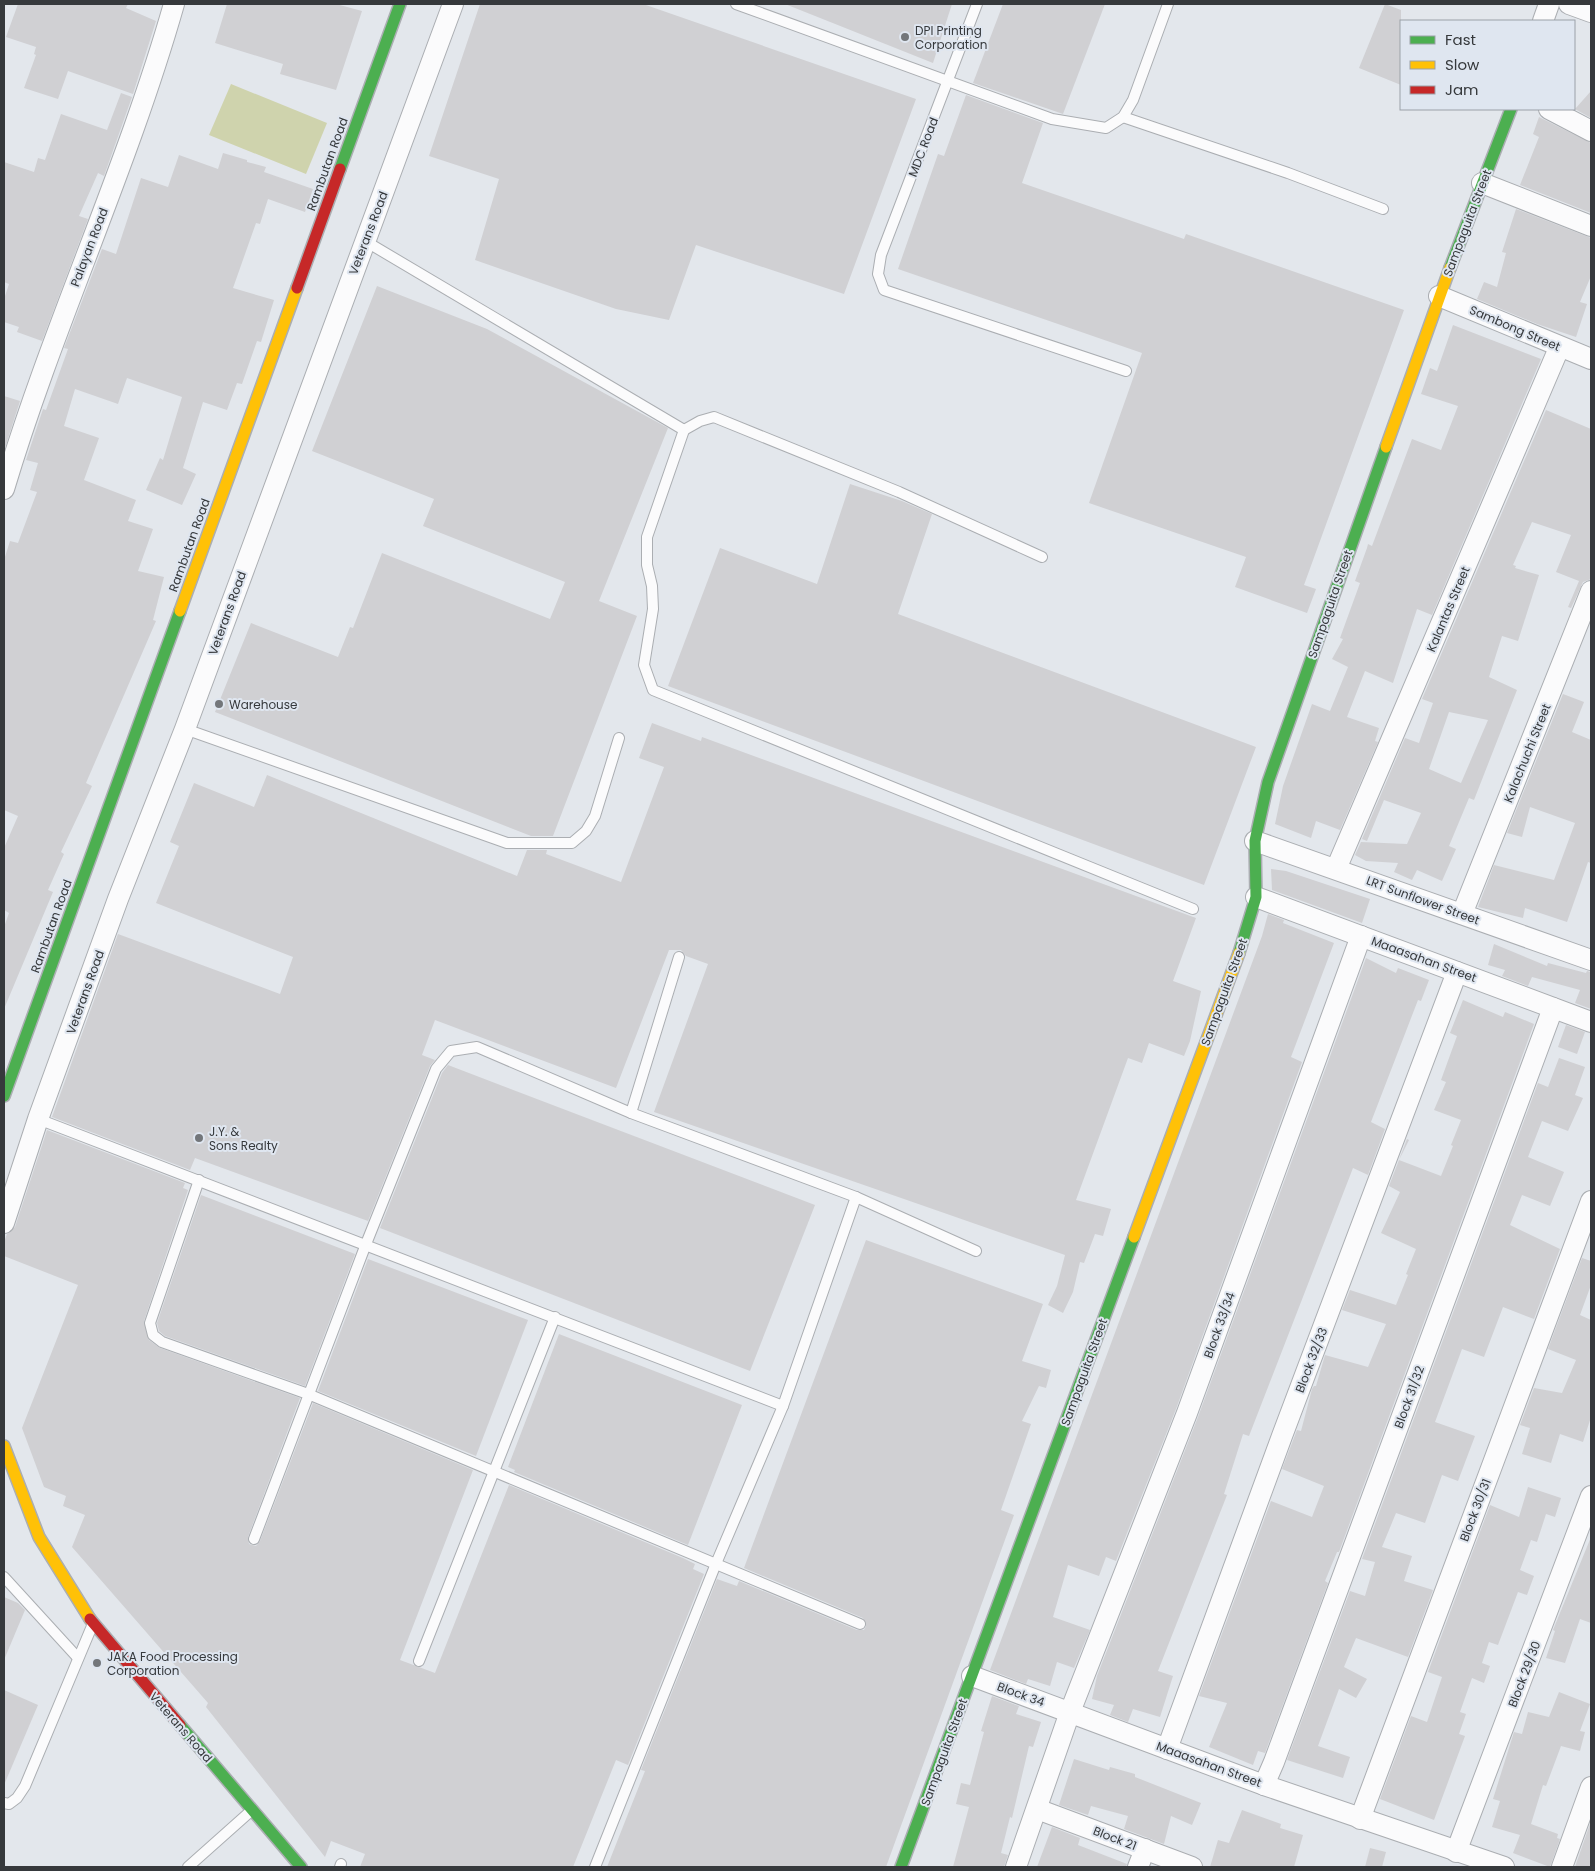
<svg xmlns="http://www.w3.org/2000/svg" width="1595" height="1871" viewBox="0 0 1595 1871" font-family="Poppins,sans-serif">
<style>
.green{fill:#cfd3ad}
.building{fill:#d0d0d3;fill-rule:evenodd}
.lines{fill:none;stroke-linecap:round;stroke-linejoin:round}
.lane-casing{stroke:#abaeb2;stroke-width:12}
.street-casing{stroke:#abaeb2;stroke-width:22}
.fast-casing{stroke:#abaeb2;stroke-width:14}
.slow-casing{stroke:#abaeb2;stroke-width:14}
.jam-casing{stroke:#abaeb2;stroke-width:14}
.lane{stroke:#fbfbfc;stroke-width:10}
.street{stroke:#fbfbfc;stroke-width:20}
.fast{stroke:#4caf50;stroke-width:11}
.slow{stroke:#ffc107;stroke-width:11}
.jam{stroke:#c62828;stroke-width:11}
.poi-dot{fill:#73767a;stroke:#dfe6f0;stroke-width:2}
.labels{text-anchor:middle;dominant-baseline:central;stroke-width:4;stroke-linejoin:round;paint-order:stroke}
.poi-label{font-size:12px;fill:#36393c;stroke:#dfe6f0;text-anchor:start}
.street-label{font-size:12px;fill:#36393c;stroke:#dfe6f0}
</style>
<rect width="100%" height="100%" fill="#e3e7ec"/>
<!-- green -->
<polygon class="green" points="231,84 327,123 306,174 209,135"/>
<!-- building -->
<g class="building">
<polygon points="18,4 128,4 126,8 156,21 133,94 68,71 58,99 24,88 36,55 34,54 36,47 6,37"/>
<polygon points="227,4 336,4 362,11 336,90 280,74 283,64 215,43"/>
<polygon points="480,4 643,4 916,99 844,294 696,245 669,320 616,309 475,260 499,179 429,156"/>
<polygon points="785,4 952,4 933,63"/>
<polygon points="1003,4 1105,4 1063,114 973,83"/>
<polygon points="1385,4 1401,10 1401,85 1359,68"/>
<polygon points="1591,91 1591,118 1575,109"/>
<polygon points="121,93 132,97 104,176 98,173 79,216 88,219 42,341 17,332 19,327 4,322 4,299 9,284 4,282 4,162 34,172 38,158 45,160 61,114 107,130"/>
<polygon points="966,95 1043,123 1022,183 1184,239 1186,234 1404,310 1304,585 1316,589 1307,613 1235,587 1246,557 1089,503 1142,353 898,269 938,154 944,156"/>
<polygon points="1539,117 1591,143 1591,213 1520,185 1539,137 1533,134"/>
<polygon points="223,153 247,160 247,162 266,167 264,172 313,189 305,212 268,199 260,224 256,223 233,288 274,300 261,342 257,341 242,384 237,383 227,410 203,402 183,468 196,474 182,505 146,490 160,458 163,460 182,397 127,378 118,404 75,389 64,426 99,438 84,480 136,500 128,521 153,529 138,571 164,577 153,620 156,621 86,783 92,786 61,852 64,854 48,890 53,892 4,1009 4,927 9,913 4,910 4,848 18,816 4,810 4,560 10,541 18,543 37,492 30,490 38,463 26,460 43,409 46,410 68,349 64,348 102,249 116,254 141,178 168,187 179,155 218,169"/>
<polygon points="1516,209 1591,238 1591,276 1580,302 1587,304 1576,337 1537,324 1477,299 1484,282 1497,287 1506,253 1502,252"/>
<polygon points="377,286 487,329 668,428 599,601 637,616 553,836 531,836 215,712 251,623 338,657 350,627 353,628 382,553 550,619 565,582 423,526 434,499 312,451"/>
<polygon points="1453,325 1541,359 1432,615 1417,609 1393,683 1365,671 1347,717 1379,728 1375,741 1378,742 1340,830 1316,821 1311,838 1275,824 1283,786 1312,704 1330,711 1348,667 1332,659 1343,639 1340,638 1360,583 1355,581 1367,548 1368,544 1372,546 1412,439 1441,450 1458,406 1421,394 1430,368 1437,371"/>
<polygon points="4,396 20,401 4,451"/>
<path d="M1546 410 1591 429V579L1583 582 1571 608 1568 607 1579 581 1556 572 1571 535 1532 522 1513 565 1516 566 1515 568 1539 575 1518 641 1502 636 1489 677 1517 690 1474 800 1469 798 1449 846 1456 849 1442 881 1417 870 1412 880 1394 872 1398 863 1366 861 1355 855 1361 842 1407 844 1421 813 1384 800 1367 841 1362 839 1405 738 1419 743 1433 703 1422 699ZM1449 712 1488 720 1461 783 1429 769Z"/>
<polygon points="850,484 902,501 932,514 898,614 1256,747 1204,885 668,686 720,548 817,584"/>
<polygon points="1563,694 1584,702 1572,732 1591,740 1591,863 1588,862 1567,922 1525,908 1523,918 1478,907 1494,865 1554,880 1575,823 1530,807 1522,837 1507,833"/>
<polygon points="652,723 701,741 702,737 1196,918 1173,981 1201,991 1190,1041 1184,1056 1149,1043 1142,1063 1128,1058 1076,1200 1111,1209 1103,1236 1095,1234 1084,1263 1080,1262 1073,1292 1063,1313 1048,1305 1057,1286 1065,1255 654,1112 708,964 686,956 681,950 669,950 616,1088 435,1020 422,1055 435,1060 430,1066 368,1221 195,1158 190,1170 52,1117 118,934 280,994 293,957 156,903 179,846 170,842 194,783 254,807 267,775 517,876 527,850 547,850 546,854 621,882 664,767 639,758"/>
<polygon points="1271,869 1286,871 1370,899 1362,923 1272,890"/>
<polygon points="1268,914 1284,920 1283,923 1334,943 1291,1057 1302,1062 1176,1409 1116,1561 1106,1557 1099,1576 1068,1565 1053,1617 1090,1630 1074,1668 1057,1662 1050,1686 1028,1679 1026,1684 990,1670 1262,936"/>
<polygon points="1494,944 1547,966 1548,963 1586,973 1587,971 1591,972 1591,1009 1575,1003 1580,990 1532,977 1528,986 1502,976 1505,970 1488,965"/>
<polygon points="1366,958 1396,973 1398,968 1429,980 1421,1001 1418,1000 1371,1122 1385,1129 1368,1175 1353,1168 1249,1436 1243,1434 1224,1494 1227,1495 1158,1671 1173,1676 1160,1717 1133,1709 1128,1722 1110,1715 1114,1705 1092,1699 1097,1676 1198,1417"/>
<polygon points="1463,1000 1503,1017 1505,1012 1534,1024 1339,1552 1337,1552 1325,1581 1328,1583 1265,1753 1258,1751 1253,1765 1209,1747 1227,1703 1199,1696 1271,1501 1312,1517 1324,1486 1282,1469 1297,1430 1301,1431 1312,1389 1314,1386 1316,1386 1325,1355 1368,1367 1386,1324 1342,1310 1350,1290 1396,1305 1408,1275 1406,1274 1416,1249 1381,1233 1400,1192 1389,1186 1407,1139 1409,1140 1399,1160 1441,1176 1453,1146 1451,1145 1461,1120 1434,1110 1446,1082 1441,1080 1457,1036 1450,1033"/>
<polygon points="1566,1025 1585,1032 1577,1054 1558,1047"/>
<polygon points="1559,1058 1585,1067 1575,1095 1583,1098 1568,1131 1542,1121 1528,1157 1564,1172 1550,1206 1522,1195 1510,1225 1560,1249 1534,1319 1503,1307 1484,1357 1462,1349 1435,1422 1475,1436 1458,1481 1442,1475 1425,1523 1396,1513 1382,1547 1412,1556 1404,1581 1433,1590 1408,1657 1356,1638 1344,1667 1367,1679 1356,1698 1339,1689 1318,1746 1350,1757 1343,1778 1287,1760 1350,1591 1365,1596 1375,1562 1362,1559 1538,1083 1548,1087"/>
<polygon points="448,1065 815,1205 750,1371 380,1228 442,1073"/>
<polygon points="47,1130 185,1183 183,1188 188,1190 144,1321 149,1340 160,1348 300,1398 248,1537 249,1544 256,1546 260,1541 313,1403 473,1470 400,1660 435,1673 509,1485 683,1558 695,1564 693,1569 704,1574 628,1765 616,1760 573,1867 360,1867 365,1854 331,1841 325,1857 206,1707 208,1703 72,1547 85,1515 63,1506 66,1496 44,1487 22,1428 78,1285 4,1256 4,1242 7,1234 15,1227"/>
<polygon points="201,1195 355,1254 305,1386 165,1336 159,1331 157,1323"/>
<polygon points="866,1240 1043,1304 1022,1361 1051,1370 1046,1388 1039,1386 1022,1421 1031,1424 1001,1510 1014,1515 886,1867 607,1867 645,1771 641,1770 717,1579 737,1586 739,1581 857,1630 864,1630 866,1626 863,1618 744,1568"/>
<polygon points="1582,1258 1591,1261 1591,1285 1580,1315 1591,1320 1591,1417 1583,1442 1560,1434 1551,1463 1522,1454 1530,1428 1520,1425 1534,1388 1562,1393 1576,1360 1548,1349"/>
<polygon points="368,1259 528,1320 476,1456 318,1391"/>
<polygon points="559,1334 742,1405 688,1545 514,1472 515,1470 508,1467"/>
<polygon points="1528,1487 1561,1498 1555,1517 1546,1514 1537,1542 1531,1540 1520,1570 1534,1576 1527,1595 1518,1592 1498,1645 1489,1642 1482,1663 1490,1666 1484,1683 1472,1678 1460,1712 1466,1714 1459,1734 1465,1736 1434,1820 1380,1799 1411,1716 1427,1722 1442,1677 1428,1672 1490,1505 1519,1517"/>
<polygon points="1591,1537 1591,1623 1580,1619 1565,1663 1546,1658 1555,1631 1553,1630"/>
<polygon points="4,1597 18,1603 25,1610 4,1660"/>
<polygon points="4,1690 38,1705 4,1785"/>
<polygon points="1559,1692 1590,1704 1580,1731 1585,1732 1580,1751 1561,1746 1546,1786 1543,1785 1531,1824 1558,1834 1557,1838 1560,1839 1550,1867 1513,1853 1520,1835 1492,1827 1500,1801 1493,1799 1514,1732 1522,1734 1528,1712 1549,1717"/>
<polygon points="992,1696 1019,1706 1016,1714 1041,1722 1033,1747 1029,1746 1012,1818 1010,1817 1001,1853 1008,1855 1004,1867 953,1867 969,1807 956,1804 961,1783 970,1785 984,1732 981,1731"/>
<polygon points="1074,1759 1109,1770 1110,1767 1135,1774 1135,1777 1201,1803 1192,1825 1171,1816 1164,1844 1124,1829 1128,1816 1091,1806 1088,1815 1059,1805"/>
<polygon points="1242,1810 1281,1824 1280,1828 1303,1835 1294,1867 1210,1867 1218,1840 1229,1843"/>
<polygon points="1591,1821 1591,1867 1575,1867"/>
<polygon points="1052,1827 1080,1838 1078,1845 1127,1864 1126,1867 1037,1867"/>
<polygon points="1370,1848 1386,1852 1382,1867 1365,1867"/>
</g>
<g class="lines">
<!-- lane casing -->
<g class="lane-casing">
<g id="lane">
<polyline points="736,4 1052,119 1106,128 1123,117 1133,100 1168,4"/>
<polyline points="977,4 881,255 878,274 884,290 1126,371"/>
<polyline points="1123,117 1288,173 1383,209"/>
<polyline points="365,241 684,430 700,421 714,417 899,492 1042,557"/>
<polyline points="684,430 647,537 647,565 652,586 653,609 644,665 653,690 1193,909"/>
<polyline points="185,729 507,843 572,843 586,831 595,816 619,738"/>
<polyline points="631,1113 679,957"/>
<polyline points="38,1119 783,1406"/>
<polyline points="199,1180 150,1323 153,1335 162,1342 308,1394 860,1624"/>
<polyline points="254,1539 366,1244 436,1069 451,1051 477,1047 631,1113 856,1197 976,1251"/>
<polyline points="4,1577 78,1658"/>
<polyline points="419,1661 555,1317"/>
<polyline points="4,1803 9,1804 17,1798 25,1786 92,1626"/>
<polyline points="188,1867 252,1810"/>
<polyline points="340,1867 341,1864"/>
<polyline points="595,1867 715,1566 783,1406 856,1197"/>
</g>
</g>
<!-- street casing -->
<g class="street-casing">
<g id="street">
<polyline points="1569,4 1591,12"/>
<polyline points="1543,21 1549,4"/>
<polyline points="1549,109 1591,131"/>
<polyline points="1482,183 1591,226"/>
<polyline points="1439,296 1591,359"/>
<path d="M4 489C53 325 127 169 174 4"/>
<polyline points="1255,841 1591,960"/>
<polyline points="1336,869 1559,348"/>
<polyline points="1256,897 1591,1022"/>
<polyline points="1462,914 1591,591"/>
<polyline points="4,1223 38,1119 118,899 185,729 453,4"/>
<polyline points="972,1676 1264,1785 1504,1867"/>
<polyline points="1167,1749 1282,1436 1457,972"/>
<polyline points="1264,1785 1274,1762 1553,1008"/>
<polyline points="1037,1809 1192,1867"/>
<polyline points="1360,1819 1591,1201"/>
<polyline points="1456,1852 1591,1496"/>
<polyline points="1016,1867 1070,1712 1187,1413 1361,936"/>
<polyline points="1138,1867 1145,1849"/>
<polyline points="1562,1867 1591,1787"/>
</g>
</g>
<!-- fast casing -->
<g class="fast-casing">
<g id="fast">
<polyline points="340,169 400,4"/>
<polyline points="1450,268 1511,109"/>
<polyline points="1239,953 1256,897 1255,841 1268,782 1386,447"/>
<polyline points="4,1096 180,611"/>
<polyline points="180,1725 301,1867"/>
<polyline points="901,1867 1134,1237"/>
</g>
</g>
<!-- slow casing -->
<g class="slow-casing">
<g id="slow">
<polyline points="1386,447 1450,268"/>
<polyline points="180,611 297,288"/>
<polyline points="1134,1237 1239,953"/>
<polyline points="4,1446 39,1537 90,1619"/>
</g>
</g>
<!-- jam casing -->
<g class="jam-casing">
<g id="jam">
<polyline points="297,288 340,169"/>
<polyline points="90,1619 180,1725"/>
</g>
</g>
<!-- lane -->
<use href="#lane" class="lane"/>
<!-- street -->
<use href="#street" class="street"/>
<!-- fast -->
<use href="#fast" class="fast"/>
<!-- slow -->
<use href="#slow" class="slow"/>
<!-- jam -->
<use href="#jam" class="jam"/>
</g>
<!-- markers -->
<g class="poi-dot">
<circle cx="905" cy="37" r="5"/>
<circle cx="219" cy="704" r="5"/>
<circle cx="199" cy="1138" r="5"/>
<circle cx="97" cy="1663" r="5"/>
</g>
<g class="labels">
<!-- poi labels -->
<g class="poi-label">
<text x="915" y="30">DPI Printing<tspan x="915" dy="14">Corporation</tspan></text>
<text x="229" y="704">Warehouse</text>
<text x="209" y="1131">J.Y. &amp;<tspan x="209" dy="14">Sons Realty</tspan></text>
<text x="107" y="1656">JAKA Food Processing<tspan x="107" dy="14">Corporation</tspan></text>
</g>
<!-- street labels -->
<g class="street-label">
<text transform="translate(923 147) rotate(-69)">MDC Road</text>
<text transform="translate(327 164) rotate(-70)">Rambutan Road</text>
<text transform="translate(1467 223) rotate(-69)">Sampaguita Street</text>
<text transform="translate(368 233) rotate(-69)">Veterans Road</text>
<text transform="translate(89 247) rotate(-69)">Palayan Road</text>
<text transform="translate(1515 328) rotate(23)">Sambong Street</text>
<text transform="translate(189 545) rotate(-70)">Rambutan Road</text>
<text transform="translate(1330 604) rotate(-71)">Sampaguita Street</text>
<text transform="translate(1448 609) rotate(-67)">Kalantas Street</text>
<text transform="translate(227 613) rotate(-70)">Veterans Road</text>
<text transform="translate(1527 753) rotate(-68)">Kalachuchi Street</text>
<text transform="translate(1423 900) rotate(20)">LRT Sunflower Street</text>
<text transform="translate(51 926) rotate(-70)">Rambutan Road</text>
<text transform="translate(1424 959) rotate(20)">Maaasahan Street</text>
<text transform="translate(85 992) rotate(-70)">Veterans Road</text>
<text transform="translate(1224 992) rotate(-70)">Sampaguita Street</text>
<text transform="translate(1219 1325) rotate(-70)">Block 33/34</text>
<text transform="translate(1311 1360) rotate(-69)">Block 32/33</text>
<text transform="translate(1084 1372) rotate(-70)">Sampaguita Street</text>
<text transform="translate(1409 1397) rotate(-70)">Block 31/32</text>
<text transform="translate(1475 1510) rotate(-69)">Block 30/31</text>
<text transform="translate(1524 1674) rotate(-69)">Block 29/30</text>
<text transform="translate(1021 1694) rotate(20)">Block 34</text>
<text transform="translate(181 1727) rotate(49)">Veterans Road</text>
<text transform="translate(944 1752) rotate(-70)">Sampaguita Street</text>
<text transform="translate(1209 1764) rotate(20)">Maaasahan Street</text>
<text transform="translate(1115 1838) rotate(21)">Block 21</text>
</g>
</g>
<!-- border -->
<rect width="1595" height="1871" fill="none" stroke="#36393c" stroke-width="10"/>
<!-- legend -->
<rect x="1400" y="20" width="175" height="90" fill="#dfe6f0" stroke="#9ba1a8"/>
<rect x="1410" y="36" width="25" height="8" fill="#4caf50" stroke="#9ba1a8"/>
<text x="1445" y="45" font-size="15" fill="#36393c">Fast</text>
<rect x="1410" y="61" width="25" height="8" fill="#ffc107" stroke="#9ba1a8"/>
<text x="1445" y="70" font-size="15" fill="#36393c">Slow</text>
<rect x="1410" y="86" width="25" height="8" fill="#c62828" stroke="#9ba1a8"/>
<text x="1445" y="95" font-size="15" fill="#36393c">Jam</text>
</svg>
